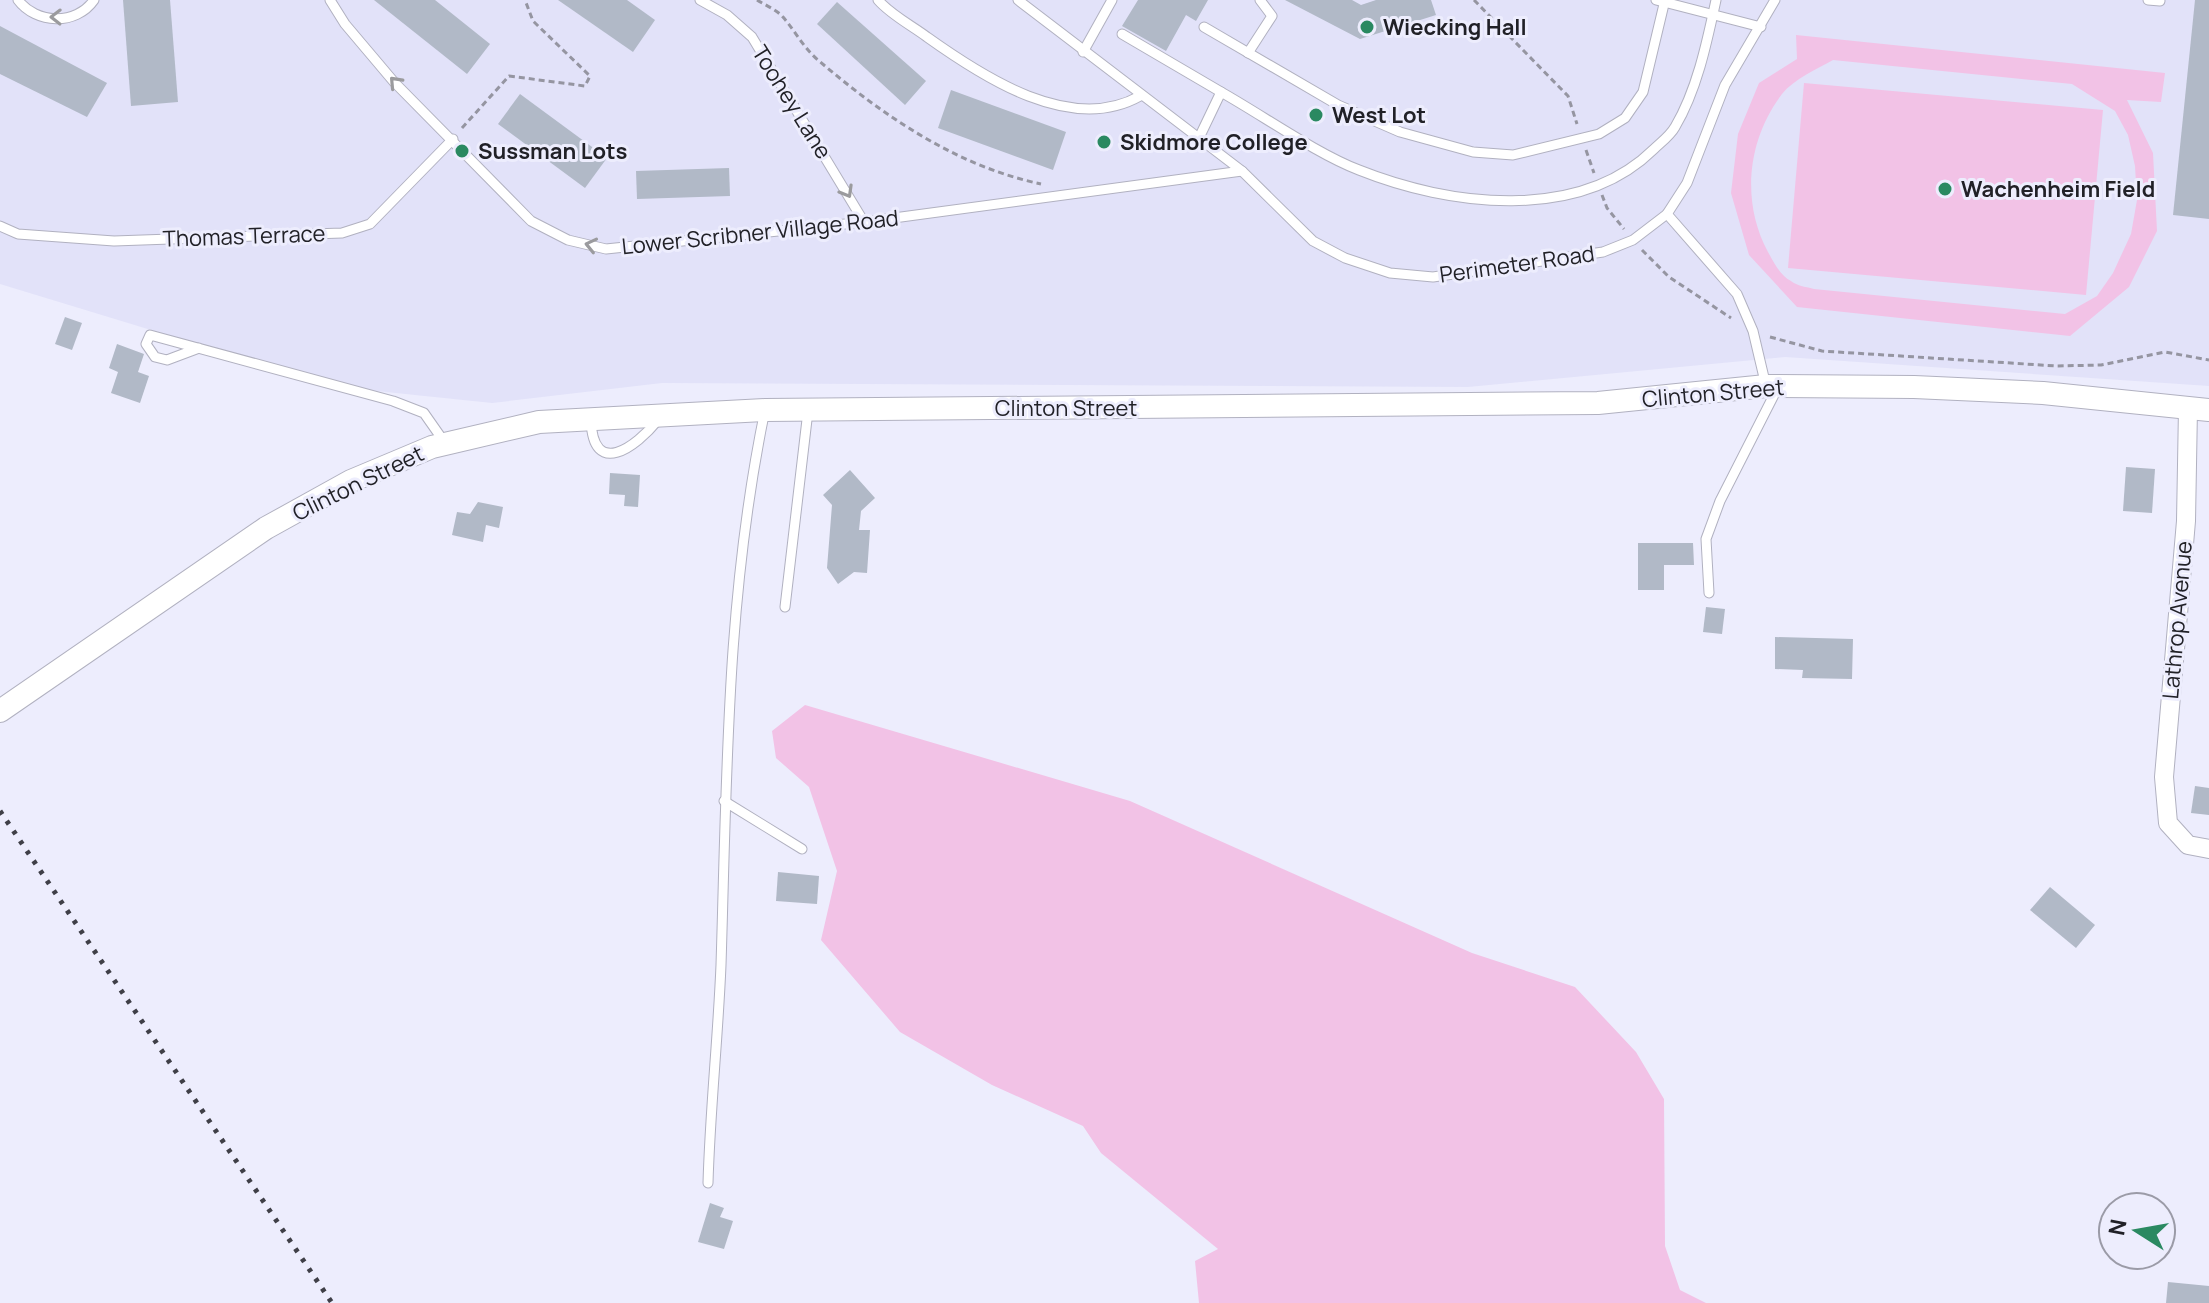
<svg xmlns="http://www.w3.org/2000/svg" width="2209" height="1303" viewBox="0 0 2209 1303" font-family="Manrope,sans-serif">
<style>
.built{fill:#e2e2f9}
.green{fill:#f2c2e6;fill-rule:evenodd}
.building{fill:#b1b9c7}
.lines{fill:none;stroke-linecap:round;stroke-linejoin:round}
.service-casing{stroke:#b1b1c0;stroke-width:11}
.minor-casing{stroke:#b1b1c0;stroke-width:20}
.tertiary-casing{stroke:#b1b1c0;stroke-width:24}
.path{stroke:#9595a1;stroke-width:3;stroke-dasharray:6 4;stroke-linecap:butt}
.service{stroke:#fff;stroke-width:9}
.minor{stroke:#fff;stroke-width:18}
.tertiary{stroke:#fff;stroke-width:22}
.rail{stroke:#3f3f47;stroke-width:5;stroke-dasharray:4 8;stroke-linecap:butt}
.oneway{stroke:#9b9b9e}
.poi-dot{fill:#2a8961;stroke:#ededfd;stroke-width:3}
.labels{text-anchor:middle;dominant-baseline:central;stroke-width:6;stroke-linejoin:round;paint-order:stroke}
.poi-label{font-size:22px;font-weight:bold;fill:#212127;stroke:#ededfd;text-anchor:start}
.street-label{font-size:22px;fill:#212127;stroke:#ededfd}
</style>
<rect width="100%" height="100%" fill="#ededfd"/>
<!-- built -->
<polygon class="built" points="0,0 2209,0 2209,386 1785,357 1468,387 662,383 492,403 338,387 0,284"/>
<!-- green -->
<g class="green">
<path d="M1796 35 2165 73 2161 102 2127 100 2153 153 2157 231 2129 287 2070 336 1797 307 1749 255 1731 193 1738 134 1759 83 1797 59ZM1833 60 2072 84 2115 111 2128 135 2135 166 2137 200 2131 234 2113 273 2097 296 2065 314 1814 289C1807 287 1797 286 1791 281 1780 275 1774 263 1768 252 1741 202 1747 140 1782 94 1794 79 1817 69 1833 60Z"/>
<polygon points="1804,83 2103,110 2086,295 1788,268"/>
<polygon points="805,705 1130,801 1472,953 1575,987 1636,1052 1664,1099 1665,1246 1680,1290 1706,1303 1199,1303 1195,1261 1218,1249 1101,1153 1083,1126 992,1085 900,1032 821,940 837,871 809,787 776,758 772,731"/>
</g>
<!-- building -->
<g class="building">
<polygon points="123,0 170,0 178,102 131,106"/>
<polygon points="374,0 435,0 490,44 467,74"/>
<polygon points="558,0 627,0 655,20 633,52"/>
<polygon points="1138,0 1208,0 1196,21 1186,15 1166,51 1122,26"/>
<polygon points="1285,0 1352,0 1361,5 1376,0 1431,0 1436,15 1360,39"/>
<polygon points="2195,0 2209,0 2209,219 2173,215"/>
<polygon points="837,2 926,81 905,105 817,24"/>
<polygon points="0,26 107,83 87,117 0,74"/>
<polygon points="951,90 1066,132 1053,170 938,128"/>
<polygon points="520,94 607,158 585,188 498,124"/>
<polygon points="729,168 730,196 637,199 636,171"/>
<polygon points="65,317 82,323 72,350 55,344"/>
<polygon points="117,344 144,354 138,372 149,376 140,403 111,393 118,372 109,368"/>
<polygon points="2126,467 2155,469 2152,513 2123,511"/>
<polygon points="850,470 875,498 861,511 859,530 870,530 867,573 854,572 838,584 827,568 832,505 823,495"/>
<polygon points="610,473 640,475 638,507 624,506 625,495 609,494"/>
<polygon points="478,502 503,507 499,528 486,525 483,542 452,535 457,512 470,514"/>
<polygon points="1638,543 1693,543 1694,565 1664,565 1664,590 1638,590"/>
<polygon points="1706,607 1725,609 1722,634 1703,632"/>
<polygon points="1775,637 1853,639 1852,679 1802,678 1803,670 1775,669"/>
<polygon points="2195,786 2209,788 2209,815 2191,813"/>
<polygon points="778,872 819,876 817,904 776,901"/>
<polygon points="2050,887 2095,925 2076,948 2030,910"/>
<polygon points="710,1203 724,1208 720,1217 733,1221 724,1249 698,1242"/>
<polygon points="2168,1282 2209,1286 2209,1303 2166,1303"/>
</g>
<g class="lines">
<!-- service casing -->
<g class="service-casing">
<g id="service">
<path d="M18 0C36 24 76 26 94 0"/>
<polyline points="330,0 345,24 394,82 531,221 568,240 606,249 864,222 1242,171"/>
<polyline points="700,0 727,15 752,37 864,222"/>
<path d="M878 0C891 15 911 25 927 37 983 77 1071 135 1140 96"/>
<polyline points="1018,0 1242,171 1313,241 1345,258 1390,273 1433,277 1603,252 1633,240 1667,214 1687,183 1725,85 1775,0"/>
<polyline points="1656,0 1761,27"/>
<polyline points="2148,0 2160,1"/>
<polyline points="1204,27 1338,105 1400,132 1473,152 1513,155 1599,134 1625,118 1643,92 1665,0"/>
<polyline points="1122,34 1221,92 1198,140"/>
<polyline points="1083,52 1112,0"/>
<polyline points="1248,53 1272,16 1260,0"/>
<path d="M1221 92C1262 115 1317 154 1359 170 1449 206 1579 223 1654 149 1660 143 1670 136 1675 127 1697 90 1707 42 1716 0"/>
<polyline points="1667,214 1737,294 1753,331 1766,386"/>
<polyline points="0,226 18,234 114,241 342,233 370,224 453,139"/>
<polyline points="199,348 167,360 155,357 146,344 150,335 393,401 424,413 445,443"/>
<path d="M591 420C593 479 636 447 658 420"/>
<polyline points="1709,593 1706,539 1720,501 1777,389"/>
<polyline points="785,607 808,411"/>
<polyline points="724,801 802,849"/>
<path d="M708 1183C710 1111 718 1038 721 965 727 775 726 598 765 410"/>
</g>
</g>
<!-- minor casing -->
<g class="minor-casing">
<polyline id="minor" points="2188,408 2186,521 2164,777 2168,823 2188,845 2209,849"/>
</g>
<!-- tertiary casing -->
<g class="tertiary-casing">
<polyline id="tertiary" points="0,711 266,528 351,481 432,447 539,422 765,410 1598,403 1766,386 1914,387 2043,393 2209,410"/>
</g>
<!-- path -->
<g class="path">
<path d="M757 0C765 5 777 10 783 17 795 31 803 47 818 60 882 115 956 166 1041 184"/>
<polyline points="1474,0 1568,96 1577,124"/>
<polyline points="462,128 509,76 585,86 590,76 533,21 525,0"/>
<polyline points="1586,150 1594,173"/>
<polyline points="1602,195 1607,208 1624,229"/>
<polyline points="1642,250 1669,277 1731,318"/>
<polyline points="1770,337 1822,351 2057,366 2101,365 2165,352 2209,360"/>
</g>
<!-- service -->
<use href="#service" class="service"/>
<!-- minor -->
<use href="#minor" class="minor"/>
<!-- tertiary -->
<use href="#tertiary" class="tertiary"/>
<!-- rail -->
<polyline class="rail" points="0,811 332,1303"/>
</g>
<!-- one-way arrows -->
<defs><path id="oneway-chevron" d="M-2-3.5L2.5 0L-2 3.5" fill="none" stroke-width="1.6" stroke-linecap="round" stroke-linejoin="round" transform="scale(2)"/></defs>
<g class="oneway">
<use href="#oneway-chevron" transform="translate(56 17) rotate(-179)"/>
<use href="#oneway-chevron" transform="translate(395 82) rotate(-133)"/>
<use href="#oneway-chevron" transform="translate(847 192) rotate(60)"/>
<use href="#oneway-chevron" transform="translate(591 245) rotate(-167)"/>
</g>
<!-- markers -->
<g class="poi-dot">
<circle cx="1367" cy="27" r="8"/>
<circle cx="1316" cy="115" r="8"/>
<circle cx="1104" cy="142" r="8"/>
<circle cx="462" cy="151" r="8"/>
<circle cx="1945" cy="189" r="8"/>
</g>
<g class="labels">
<!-- poi labels -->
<g class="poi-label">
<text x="1383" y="27">Wiecking Hall</text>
<text x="1332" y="115">West Lot</text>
<text x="1120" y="142">Skidmore College</text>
<text x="478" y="151">Sussman Lots</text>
<text x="1961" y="189">Wachenheim Field</text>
</g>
<!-- street labels -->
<g class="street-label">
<text transform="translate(792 102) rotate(58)">Toohey Lane</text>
<text transform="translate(760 232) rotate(-6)">Lower Scribner Village Road</text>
<text transform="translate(244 236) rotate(-2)">Thomas Terrace</text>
<text transform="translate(1517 264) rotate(-8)">Perimeter Road</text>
<text transform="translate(1713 393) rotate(-5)">Clinton Street</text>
<text x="1066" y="408">Clinton Street</text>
<text transform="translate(358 483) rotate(-26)">Clinton Street</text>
<text transform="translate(2177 620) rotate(-85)">Lathrop Avenue</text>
</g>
</g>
<!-- north arrow -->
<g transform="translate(2137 1231) rotate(281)"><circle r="38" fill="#ededfd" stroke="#9b9ba7" stroke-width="2"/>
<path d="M0-6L14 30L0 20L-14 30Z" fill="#2a8961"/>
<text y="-12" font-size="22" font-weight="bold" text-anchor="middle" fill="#212127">N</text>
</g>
</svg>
